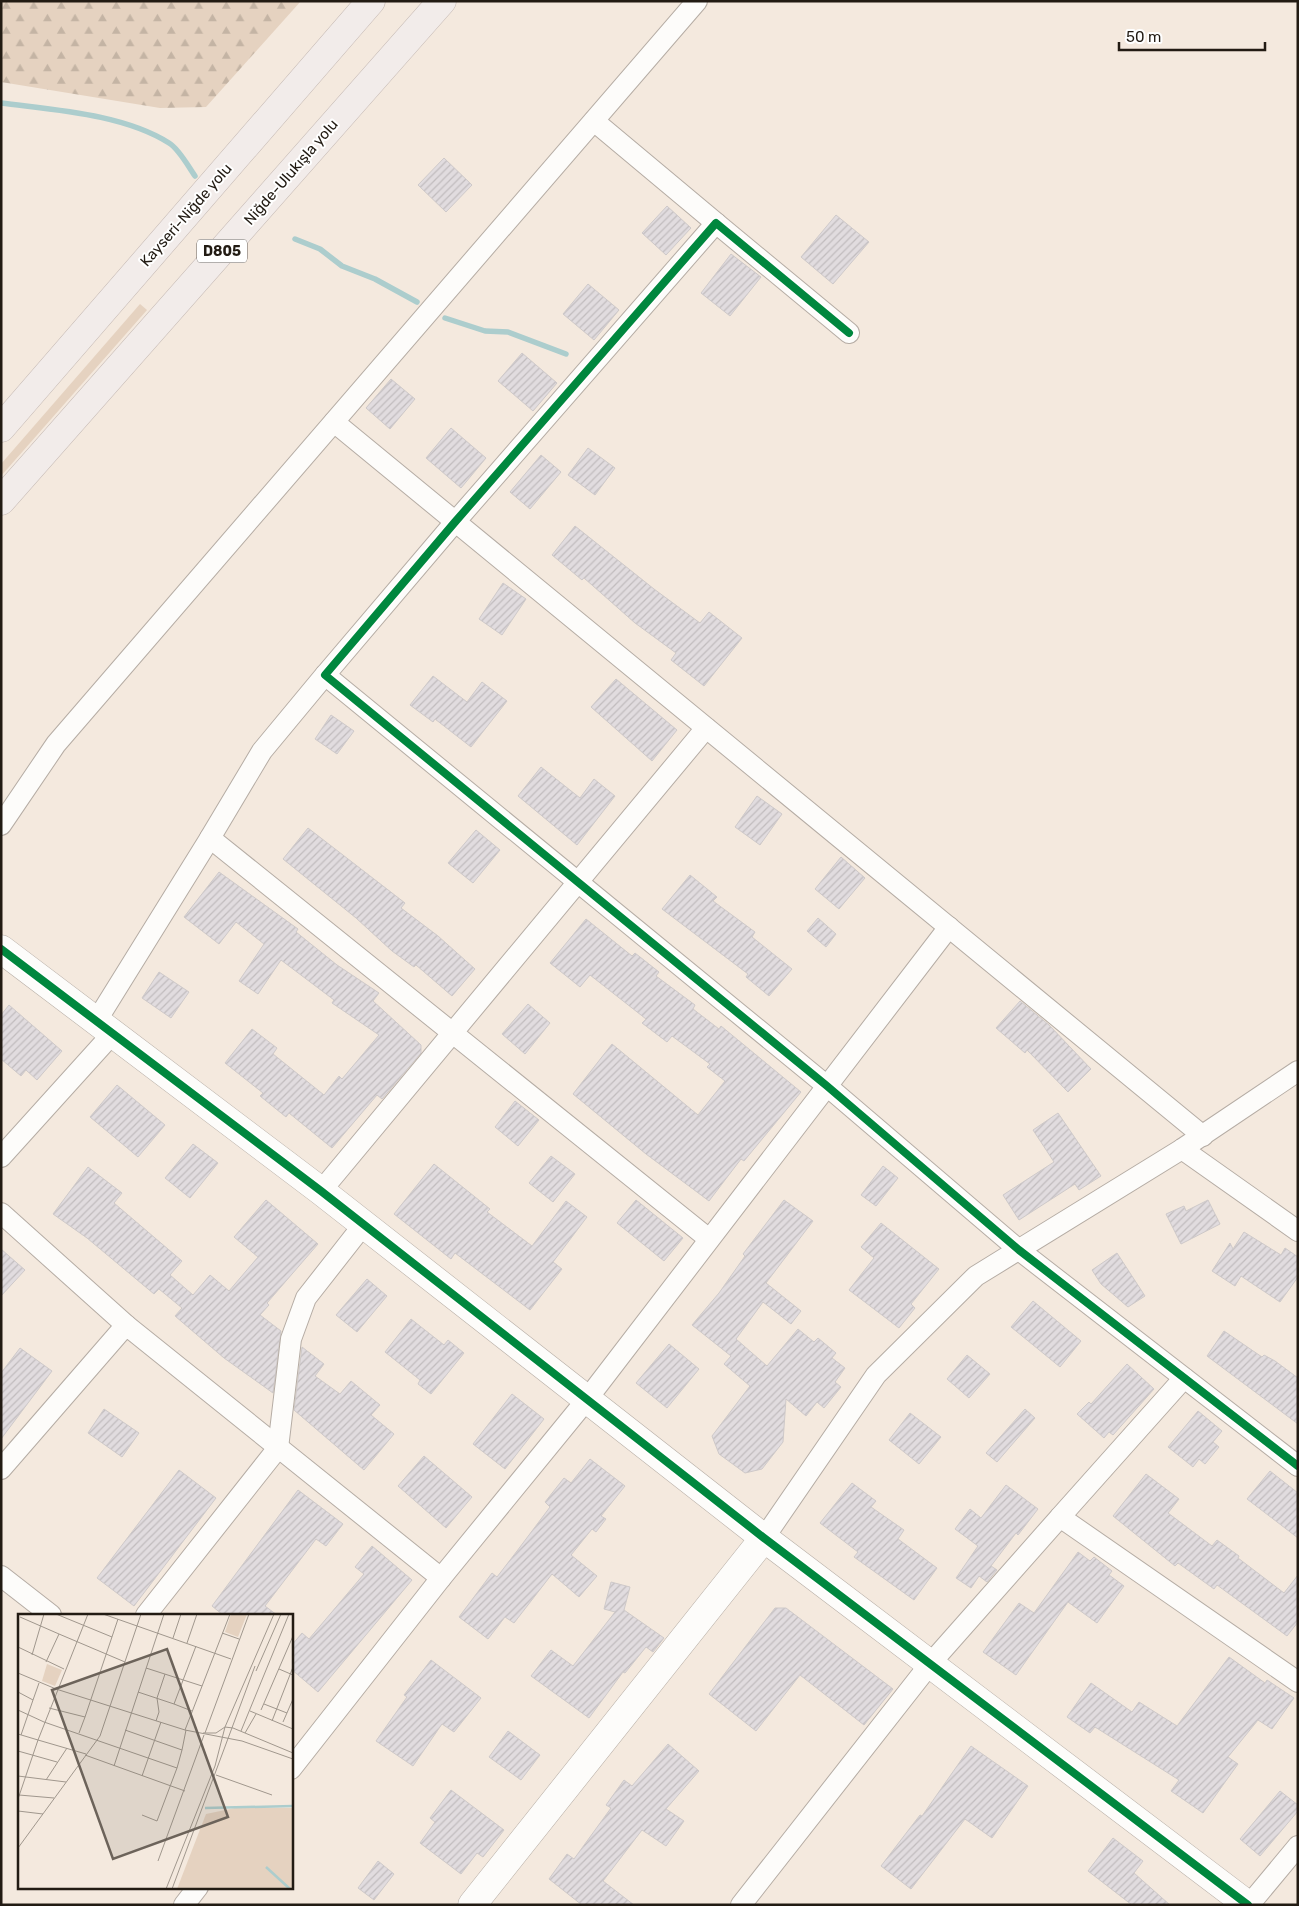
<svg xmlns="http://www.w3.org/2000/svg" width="1299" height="1906" viewBox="0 0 1299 1906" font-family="Rubik,sans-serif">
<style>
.grass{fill:#e5d2c0}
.forest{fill:url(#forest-firs)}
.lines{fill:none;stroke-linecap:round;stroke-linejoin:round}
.stream{stroke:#accdcd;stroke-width:5.5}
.building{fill:url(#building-hatch);stroke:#cec9c9}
.street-casing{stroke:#b5aca4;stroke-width:22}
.secondary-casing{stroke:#b5aca4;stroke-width:29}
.highway-casing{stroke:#c4b8b3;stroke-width:29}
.street{stroke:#fdfcfa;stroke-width:20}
.secondary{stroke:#fdfcfa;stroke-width:28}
.highway{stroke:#f2ecea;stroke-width:28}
.cycleway-casing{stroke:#fff;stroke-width:11}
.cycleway{stroke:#00873e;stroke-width:8}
.labels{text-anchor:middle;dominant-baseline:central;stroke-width:4;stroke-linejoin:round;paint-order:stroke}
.shield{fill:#fff;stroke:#645f5a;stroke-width:1}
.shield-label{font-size:14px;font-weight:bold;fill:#221b13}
.street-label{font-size:15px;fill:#221b13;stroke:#fff}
.inset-river{fill:none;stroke:#accdcd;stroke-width:2.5}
.inset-road{fill:none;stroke:#a0978d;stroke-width:1}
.view{fill:#6c635a;fill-opacity:0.15;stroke:#6c635a;stroke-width:2.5}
.inset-edge{fill:none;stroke:#221b13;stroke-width:2.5}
</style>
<defs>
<pattern id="forest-firs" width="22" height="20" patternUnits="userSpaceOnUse" patternTransform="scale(1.25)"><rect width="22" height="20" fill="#e5d2c0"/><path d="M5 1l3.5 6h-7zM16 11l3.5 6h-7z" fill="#c4b4a4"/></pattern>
<pattern id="building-hatch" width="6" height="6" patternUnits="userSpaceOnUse" patternTransform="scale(1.25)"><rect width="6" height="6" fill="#e1dcdf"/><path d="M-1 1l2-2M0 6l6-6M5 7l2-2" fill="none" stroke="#c1bcbe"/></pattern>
</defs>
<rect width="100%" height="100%" fill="#f4e9de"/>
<!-- grass -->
<polygon class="grass" points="140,304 147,310 1,476 1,464"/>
<!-- forest -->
<polygon class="forest" points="1,1 301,1 206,107 160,108 1,82"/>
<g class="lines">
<!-- stream -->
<g class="stream">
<path d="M1 103C54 110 123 114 169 143 179 149 188 166 195 176"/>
<polyline points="295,239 320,249 342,266 375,279 417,302"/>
<polyline points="445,318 485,331 508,332 566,354"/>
</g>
</g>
<!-- building -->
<g class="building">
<polygon points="444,158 472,185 446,212 418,185"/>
<polygon points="667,206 691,228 666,255 642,233"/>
<polygon points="836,215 869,242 833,284 801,257"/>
<polygon points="731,254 761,277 730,316 701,293"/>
<polygon points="588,284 619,310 594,340 563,314"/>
<polygon points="522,353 557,383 533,411 498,381"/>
<polygon points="391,379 415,399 390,429 366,408"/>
<polygon points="451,428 486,458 461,488 426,458"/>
<polygon points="588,448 615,468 595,495 568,475"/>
<polygon points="541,455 561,472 530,509 510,492"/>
<polygon points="575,526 654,589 700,623 709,612 742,638 704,686 671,660 676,653 635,623 584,578 582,580 552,555"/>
<polygon points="503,583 526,599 502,635 479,619"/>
<polygon points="433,676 467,702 482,682 507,701 471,747 435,719 433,722 410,705"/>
<polygon points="616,679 677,730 652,761 591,707"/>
<polygon points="331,715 354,731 337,754 315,739"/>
<polygon points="541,767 580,798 594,779 615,796 577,845 518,796"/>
<polygon points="757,796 782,814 760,845 735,827"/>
<polygon points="308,828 405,903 401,908 438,936 475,969 452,996 416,965 414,967 392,951 356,918 283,859"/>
<polygon points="476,830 500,850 473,883 448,863"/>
<polygon points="841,857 865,878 839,909 815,889"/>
<polygon points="219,872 298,929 296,932 337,965 379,993 373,1001 421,1045 421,1053 382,1099 377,1095 332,1148 289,1113 286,1117 260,1096 263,1093 225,1063 252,1029 277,1048 273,1054 324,1095 339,1076 342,1079 379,1035 332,1003 334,1000 281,960 258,994 239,981 264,944 236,922 219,944 184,917"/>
<polygon points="690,875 717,897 713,901 755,932 752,937 792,969 769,996 746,977 748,974 662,909"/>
<polygon points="818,918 836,934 826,947 807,931"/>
<polygon points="586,919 632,956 635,953 659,972 656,976 695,1005 693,1009 719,1029 721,1026 801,1092 744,1161 741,1159 709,1201 646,1154 573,1094 612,1044 698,1115 725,1081 707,1067 710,1064 672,1036 667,1042 642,1023 646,1019 590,975 580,987 550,963"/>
<polygon points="159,972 189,992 171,1018 142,998"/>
<polygon points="1020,1001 1049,1025 1091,1069 1068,1092 1027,1050 1025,1053 996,1028"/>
<polygon points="528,1004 550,1023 525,1054 502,1034"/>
<polygon points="9,1005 62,1051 37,1080 26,1070 21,1076 1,1059 1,1015"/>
<polygon points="117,1085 165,1125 138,1157 90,1117"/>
<polygon points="515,1101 539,1120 518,1146 495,1127"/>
<polygon points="1058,1113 1101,1176 1079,1190 1075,1184 1019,1220 1003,1195 1054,1162 1033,1130"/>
<polygon points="193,1144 218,1163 190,1198 165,1178"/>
<polygon points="551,1156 575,1174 553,1202 529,1183"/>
<polygon points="434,1164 490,1209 487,1212 532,1246 566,1201 587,1217 553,1262 562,1269 530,1310 455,1253 451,1259 394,1214"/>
<polygon points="883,1166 898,1178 876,1206 861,1195"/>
<polygon points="88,1167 122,1193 114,1203 182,1261 170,1275 193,1295 210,1275 229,1291 258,1257 234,1237 266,1200 318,1244 267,1303 269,1305 260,1315 281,1331 273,1393 224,1358 175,1316 182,1308 159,1289 154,1294 87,1238 53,1214"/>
<polygon points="636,1200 683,1238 664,1261 617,1223"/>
<polygon points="784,1200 813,1221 766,1283 801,1311 791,1324 763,1302 736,1339 767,1366 798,1329 814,1342 818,1338 836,1353 832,1358 845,1368 835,1382 841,1387 824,1408 817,1402 806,1416 786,1399 783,1442 762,1469 745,1473 719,1454 712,1436 750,1386 724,1364 731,1356 692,1325 719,1293 745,1256 743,1254"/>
<polygon points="1208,1200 1220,1224 1181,1244 1166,1214 1184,1206 1186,1211"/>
<polygon points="881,1223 939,1269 911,1304 915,1308 899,1328 849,1290 874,1258 861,1247"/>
<polygon points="1244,1232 1281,1255 1285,1248 1298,1257 1298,1277 1280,1302 1241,1276 1235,1286 1212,1271 1230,1243 1233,1249"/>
<polygon points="1,1249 25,1270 1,1296"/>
<polygon points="1117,1253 1145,1296 1128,1307 1101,1284 1092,1270"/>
<polygon points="367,1279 387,1296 357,1332 336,1315"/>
<polygon points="1033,1301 1081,1341 1060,1367 1011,1327"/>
<polygon points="411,1319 444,1345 448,1340 464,1353 431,1394 418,1384 420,1380 385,1352"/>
<polygon points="1224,1331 1262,1357 1264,1355 1275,1361 1298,1378 1298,1424 1207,1356"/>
<polygon points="669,1344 699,1369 667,1408 636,1383"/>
<polygon points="302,1347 324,1364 315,1376 340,1394 351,1381 380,1405 371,1415 394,1434 364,1470 294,1410"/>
<polygon points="20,1348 52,1371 1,1439 1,1373"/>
<polygon points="967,1355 990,1374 969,1398 947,1379"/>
<polygon points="1127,1364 1154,1389 1113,1435 1109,1432 1104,1438 1077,1414 1089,1402 1091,1404"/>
<polygon points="512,1394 544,1419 505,1469 473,1444"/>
<polygon points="104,1409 139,1433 122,1457 88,1433"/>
<polygon points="1025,1409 1035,1418 997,1462 986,1453"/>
<polygon points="1198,1411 1222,1431 1213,1442 1219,1447 1205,1464 1199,1459 1193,1467 1168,1447"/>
<polygon points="910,1413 941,1437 919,1464 889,1440"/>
<polygon points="424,1456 472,1497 446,1528 398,1486"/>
<polygon points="590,1459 625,1486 601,1516 606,1519 596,1532 592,1529 571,1555 597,1576 579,1597 552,1574 514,1623 505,1617 488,1639 459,1617 492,1573 497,1577 517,1551 550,1507 545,1502 564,1478 571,1483"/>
<polygon points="179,1470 216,1498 134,1606 97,1578"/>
<polygon points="1270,1471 1298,1493 1298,1538 1247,1499"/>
<polygon points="1146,1474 1179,1499 1168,1513 1212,1546 1217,1540 1239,1556 1238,1558 1284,1593 1298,1575 1298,1622 1287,1636 1217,1585 1214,1589 1178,1563 1175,1566 1113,1516"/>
<polygon points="852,1483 876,1501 871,1507 904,1530 898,1539 937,1568 914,1600 854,1557 858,1552 820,1523"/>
<polygon points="1006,1485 1038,1509 1018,1535 1016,1533 991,1566 997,1570 987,1582 979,1576 971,1588 956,1578 978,1546 955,1529 970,1509 981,1518"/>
<polygon points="298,1490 343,1524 326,1546 316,1539 265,1606 277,1615 223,1615 212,1606"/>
<polygon points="372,1546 412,1580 318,1692 291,1669 291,1646 302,1633 309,1639 364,1574 355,1567"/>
<polygon points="1078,1552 1090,1561 1094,1557 1112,1571 1109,1575 1124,1586 1097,1623 1068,1602 1016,1675 983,1652 1019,1603 1034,1613"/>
<polygon points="611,1582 630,1587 624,1610 664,1638 653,1652 646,1647 625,1673 623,1672 589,1718 531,1676 551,1650 573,1666 615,1612 604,1609"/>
<polygon points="775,1608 786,1608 893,1689 864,1725 800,1675 756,1731 709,1694"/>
<polygon points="1229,1657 1265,1683 1267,1680 1294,1698 1272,1729 1258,1720 1228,1757 1238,1764 1203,1813 1171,1791 1179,1780 1095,1727 1090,1733 1067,1717 1091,1683 1132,1712 1139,1702 1177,1726"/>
<polygon points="431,1660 481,1698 454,1732 442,1724 413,1766 376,1741 407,1697 404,1695"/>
<polygon points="508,1731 540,1755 521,1780 489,1757"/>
<polygon points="668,1744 699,1771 666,1809 684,1821 666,1846 642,1830 603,1881 634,1905 582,1905 549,1879 567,1854 574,1859 611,1808 606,1805 624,1780 632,1786"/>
<polygon points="971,1746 1028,1786 992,1838 965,1819 911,1889 881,1866 920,1815 922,1816"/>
<polygon points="451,1790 504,1830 483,1857 477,1853 461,1874 420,1843 435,1822 430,1818"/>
<polygon points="1280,1791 1298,1805 1298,1811 1260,1856 1240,1839"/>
<polygon points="1113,1838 1143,1861 1134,1873 1170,1905 1132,1905 1088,1871"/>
<polygon points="378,1861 394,1874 374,1900 358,1888"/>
</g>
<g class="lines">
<!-- street casing -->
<g class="street-casing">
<g id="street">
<polyline points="594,121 716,223"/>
<polyline points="849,333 716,223 455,522 325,675 827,1086 1019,1250 1298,1466"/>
<polyline points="334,422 1203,1136"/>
<polyline points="325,675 262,751 210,838 709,1239"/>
<polyline points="1,825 56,744 697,1"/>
<polyline points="97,1020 210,838"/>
<polyline points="1182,1149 1298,1231"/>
<polyline points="1,1157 114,1032"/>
<polyline points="321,1191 706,728"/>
<polyline points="1,1213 126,1325"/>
<polyline points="1,1469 126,1325 441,1578"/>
<polyline points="1060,1517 1184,1378"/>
<polyline points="764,1538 876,1375 976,1276 1182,1149 1298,1071"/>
<polyline points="1,1576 51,1615"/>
<polyline points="146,1615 278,1448 291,1339 306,1298 364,1224"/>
<polyline points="291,1769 441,1578 588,1398 949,927"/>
<polyline points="184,1905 198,1887"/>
<polyline points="741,1905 930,1664 1060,1517 1298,1682"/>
<polyline points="1249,1905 1298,1846"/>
</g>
</g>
<!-- secondary casing -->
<g class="secondary-casing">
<g id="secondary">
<polyline points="1,949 321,1191 764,1538 1248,1905"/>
<polyline points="472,1905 764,1538"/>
</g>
</g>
<!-- highway casing -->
<g class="highway-casing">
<g id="highway">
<polyline points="1,428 371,1"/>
<polyline points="1,501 442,1"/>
</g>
</g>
<!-- street -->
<use href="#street" class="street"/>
<!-- secondary -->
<use href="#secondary" class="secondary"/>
<!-- highway -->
<use href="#highway" class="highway"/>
<!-- cycleway casing -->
<g class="cycleway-casing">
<g id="cycleway">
<polyline points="849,333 716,223 455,522 325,675 827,1086 1019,1250 1298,1466"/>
<polyline points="1,949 321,1191 764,1538 1248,1905"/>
</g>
</g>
<!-- cycleway -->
<use href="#cycleway" class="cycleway"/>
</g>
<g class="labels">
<!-- shield labels -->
<rect class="shield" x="197" y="239.5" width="50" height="23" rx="4"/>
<g class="shield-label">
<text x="222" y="251">D805</text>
</g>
<!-- street labels -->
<g class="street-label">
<text transform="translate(291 172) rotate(-49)">Niğde-Ulukışla yolu</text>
<text transform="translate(186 215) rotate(-49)">Kayseri-Niğde yolu</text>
</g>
</g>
<!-- overview -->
<g transform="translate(18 1614)">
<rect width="275" height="275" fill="#f4e9de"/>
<path d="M217 194H275V275H159L188 200Z" fill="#e5d2c0"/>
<path d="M213 0H229L220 23 207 18ZM29 50 44 56 37 72 24 67Z" fill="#e5d2c0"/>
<path class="inset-river" d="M187 194 275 192M248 253 272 275"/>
<path class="inset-road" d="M38 0 94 23M85 0 213 45M2 3 41 20M204 19 221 25M155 24 163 0M169 29 179 0M0 33 46 55M14 41 26 0M28 48 41 20 107 48M128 54 184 72M261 55 275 61M238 57 263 0M0 59 38 75 167 116 224 127 275 145M0 78 15 86 3 121M120 78 156 90 178 32M15 86 21 69M156 90 174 97M246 90 269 99M31 94 67 103 100 5M0 96 26 108 159 154 139 207 124 201M243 96 275 22M232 97 275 115M138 107 141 98 139 84 147 60M254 107 275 53M265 108 275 85M107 116 164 136 159 154M167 116 212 0M223 117 271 0M61 119 67 103M185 119H198L207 113 215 114 275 139M187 119 231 0M227 119 238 100M0 120 20 126 0 185M164 136 168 116M0 137 39 148M68 140 20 126 70 0M67 141 167 177M96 152 146 0M198 161 254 181M0 162 48 168M124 162 143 108M28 166 49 134M1 181 36 184M0 197 25 200M0 234 82 122 123 0M140 247 186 121M148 275 197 152 207 113 256 0M154 275 237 52"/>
<path class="view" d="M149 35 210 203 95 245 34 76Z"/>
<rect width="275" height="275" class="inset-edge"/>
</g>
<!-- border -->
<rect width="1299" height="1906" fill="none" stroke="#221b13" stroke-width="5"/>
<!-- scale -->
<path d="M1119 42v8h146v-8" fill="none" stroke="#221b13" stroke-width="2.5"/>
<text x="1126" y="42" font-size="15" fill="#221b13" stroke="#ffffff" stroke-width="4" paint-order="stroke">50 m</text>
</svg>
